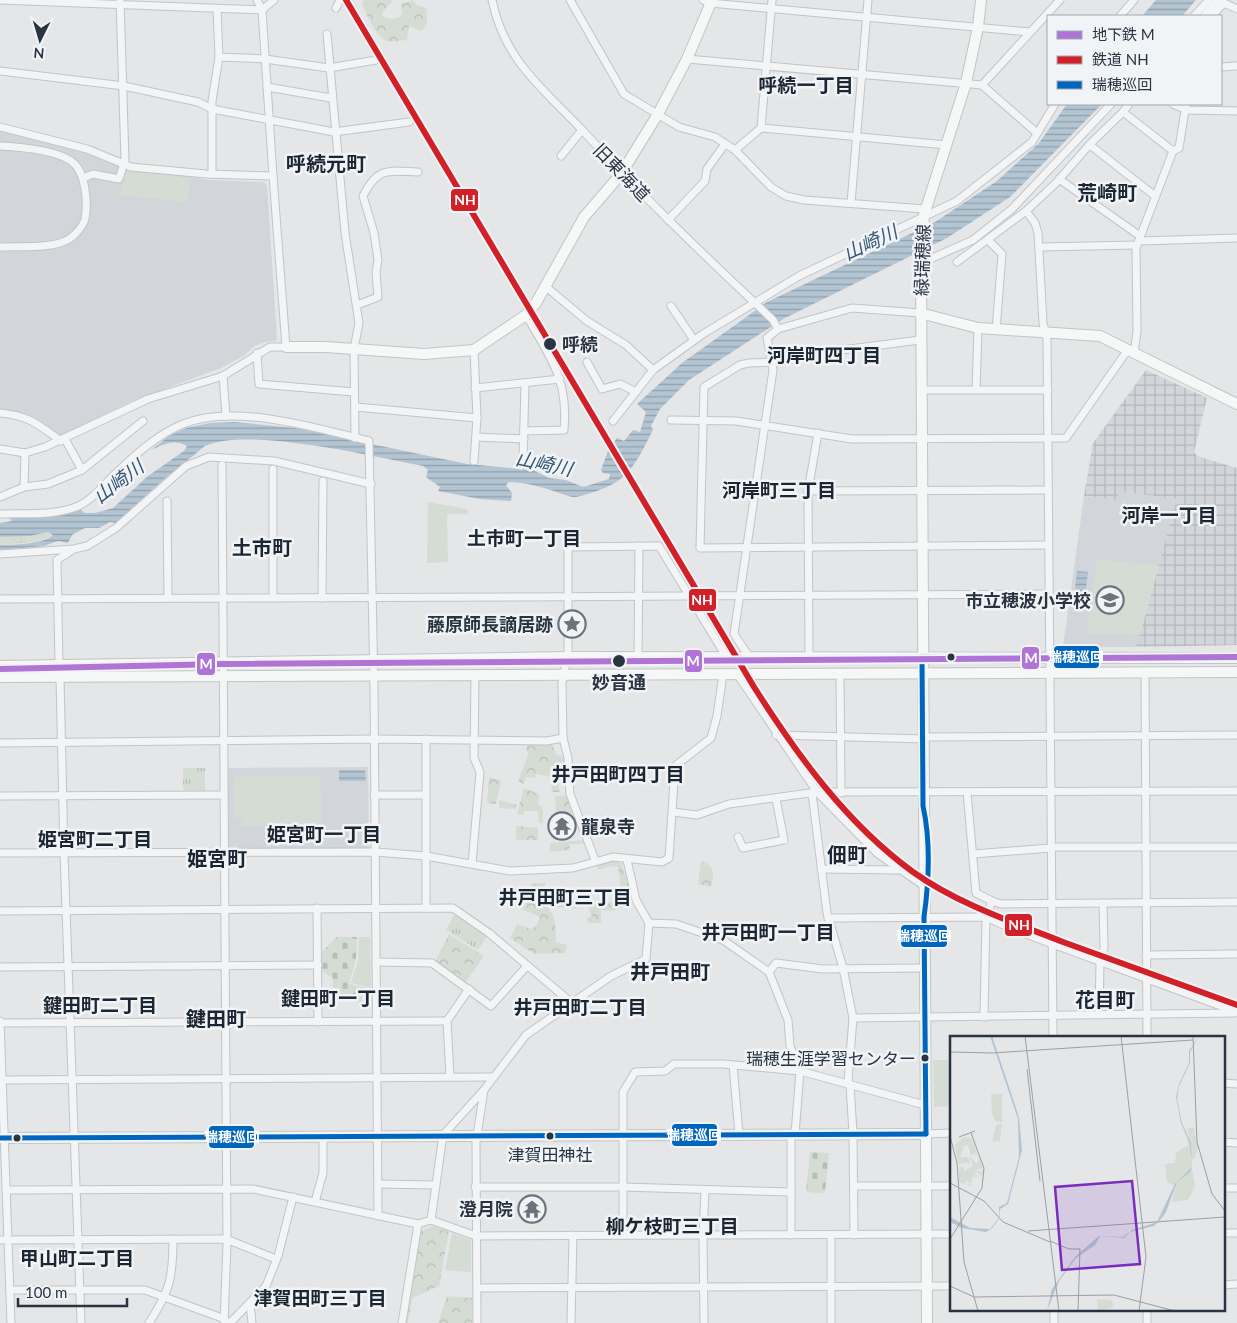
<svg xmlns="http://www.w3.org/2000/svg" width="1237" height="1323" viewBox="0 0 1237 1323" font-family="Lato,'Noto Sans JP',sans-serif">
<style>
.built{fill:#d2d6db}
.industrial{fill:url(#industrial-grid)}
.grass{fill:url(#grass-tufts)}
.forest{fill:url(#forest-crowns)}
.cemetery{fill:url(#cemetery-stones)}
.green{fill:#d5dcd4}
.water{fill:url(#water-rules)}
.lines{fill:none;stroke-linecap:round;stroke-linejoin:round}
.street-casing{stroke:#c2c4c6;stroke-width:9}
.secondary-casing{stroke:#c2c4c6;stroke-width:12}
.street{stroke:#f2f4f5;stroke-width:7}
.secondary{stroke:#f6f7f7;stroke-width:10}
.bus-1-casing{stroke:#f1f4f7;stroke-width:9}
.bus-1{stroke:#0065bd;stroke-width:5}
.rail-1-casing{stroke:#f1f4f7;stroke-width:10}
.rail-1{stroke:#d12027;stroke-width:6}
.metro-1-casing{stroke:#f1f4f7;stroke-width:10}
.metro-1{stroke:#b074d6;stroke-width:6}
.stop-dot{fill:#2a3441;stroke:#f1f4f7;stroke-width:2}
.labels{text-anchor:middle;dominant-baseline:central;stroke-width:5;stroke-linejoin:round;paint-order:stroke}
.bus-label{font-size:17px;fill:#2a3441;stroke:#f1f4f7;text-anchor:end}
.street-label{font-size:18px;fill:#2a3441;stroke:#f1f4f7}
.stop-label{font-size:18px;font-weight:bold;fill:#2a3441;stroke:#f1f4f7;text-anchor:start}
.poi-label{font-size:18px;font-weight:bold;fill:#2a3441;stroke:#f1f4f7;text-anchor:end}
.neighbourhood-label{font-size:19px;font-weight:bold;fill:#1c2532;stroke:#f1f4f7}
.water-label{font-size:19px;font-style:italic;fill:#365674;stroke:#f1f4f7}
.quarter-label{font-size:20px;font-weight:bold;fill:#1c2532;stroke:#f1f4f7}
.inset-road{fill:none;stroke:#9a9fa5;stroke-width:1}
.view{fill:#7b2cbf;fill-opacity:0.15;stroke:#7b2cbf;stroke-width:2.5}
.inset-edge{fill:none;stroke:#2a3441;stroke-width:2.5}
.line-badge{stroke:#f1f4f7;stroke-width:2}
.badge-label{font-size:14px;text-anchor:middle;font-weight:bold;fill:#fff}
</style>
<defs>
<pattern id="industrial-grid" width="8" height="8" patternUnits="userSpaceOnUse" patternTransform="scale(1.25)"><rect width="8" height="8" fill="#d2d6db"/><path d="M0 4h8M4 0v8" fill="none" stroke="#b4b8bd"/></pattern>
<pattern id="grass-tufts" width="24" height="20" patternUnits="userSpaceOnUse" patternTransform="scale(1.25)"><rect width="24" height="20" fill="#d5dcd4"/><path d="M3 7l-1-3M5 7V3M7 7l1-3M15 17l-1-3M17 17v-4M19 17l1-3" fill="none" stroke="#b7bdb7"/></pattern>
<pattern id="forest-crowns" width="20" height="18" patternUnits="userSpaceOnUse" patternTransform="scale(1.25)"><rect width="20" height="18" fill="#d5dcd4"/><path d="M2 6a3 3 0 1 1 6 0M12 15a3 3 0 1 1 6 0" fill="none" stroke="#b7bdb7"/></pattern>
<pattern id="cemetery-stones" width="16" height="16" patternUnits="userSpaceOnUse" patternTransform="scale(1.25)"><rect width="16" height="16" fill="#d5dcd4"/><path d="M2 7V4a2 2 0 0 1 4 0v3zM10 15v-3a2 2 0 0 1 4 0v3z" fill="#b7bdb7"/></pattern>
<pattern id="water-rules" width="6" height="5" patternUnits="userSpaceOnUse" patternTransform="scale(1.25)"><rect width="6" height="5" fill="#b3c4d2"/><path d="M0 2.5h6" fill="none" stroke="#92a0ac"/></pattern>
</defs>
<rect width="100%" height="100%" fill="#e4e6e8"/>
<!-- built -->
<g class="built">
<polygon points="0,132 80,151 118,166 209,180 263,182 267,185 277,339 276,341 266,342 254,346 245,355 221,368 132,401 60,436 32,416 23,413 0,411"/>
<polygon points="1119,491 1177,499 1140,635 1136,647 1063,647 1084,496 1118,500"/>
<polygon points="368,767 369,850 230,850 227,847 227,768"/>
</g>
<!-- industrial -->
<polygon class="industrial" points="1146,370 1207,398 1194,452 1197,456 1237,468 1237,645 1136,647 1177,499 1119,491 1118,500 1084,496 1093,443"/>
<!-- grass -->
<g class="grass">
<polygon points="48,532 53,533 52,537 34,542 0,545 0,537 30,536"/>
<polygon points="183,768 205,768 205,791 183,790"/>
<polygon points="456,911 487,936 478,950 446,930"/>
</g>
<!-- forest -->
<g class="forest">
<path d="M364 0H393L382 13 383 17 391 19 399 18 402 13 401 4 413 0 417 5 426 8C428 16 428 26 421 31L409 26 407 40C401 40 392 43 386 41 376 36 366 14 362 4Z"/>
<polygon points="552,743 556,755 566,758 566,777 558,780 560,792 552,792 551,777 536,774 535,778 526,777 524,784 518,782 528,755 526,745"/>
<polygon points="489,777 501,781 496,804 487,803"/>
<polygon points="524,788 539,794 538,804 543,809 543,823 539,823 538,811 524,811 524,815 517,814"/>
<polygon points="555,796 569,796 576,813 556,814"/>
<polygon points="499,800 517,805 516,809 499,808"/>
<polygon points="516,826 538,828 538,840 516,840"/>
<polygon points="585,840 586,844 570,844 569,850 550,852 550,843"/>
<polygon points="611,861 621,863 629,886 622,898 618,867 611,866 598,870 597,864"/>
<path d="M701 861C716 866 714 874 711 887L698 884Z"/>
<polygon points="545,883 545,893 565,895 568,904 575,902 577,909 551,906 538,898 531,897 531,884"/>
<polygon points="629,897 632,903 613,911 601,910 601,923 589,923 586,919 592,917 588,906 605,901 606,904"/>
<path d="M528 900C555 903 556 919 556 942L567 945 565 953 534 954 510 938 517 924 531 929 536 926 540 917 522 909Z"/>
<polygon points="449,934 484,956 465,983 435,962"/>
<polygon points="433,1226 449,1232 439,1286 412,1298 408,1323 406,1323 421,1231"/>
<polygon points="447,1296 472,1298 472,1323 438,1323"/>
</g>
<!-- cemetery -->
<g class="cemetery">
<polygon points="337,937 357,937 356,959 349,984 365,988 361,1003 346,999 333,987 333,978 321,971 321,953"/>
<polygon points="810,1152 829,1153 825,1193 806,1192"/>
</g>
<!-- green -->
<g class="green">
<polygon points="130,171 190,178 187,202 119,195 125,173"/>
<polygon points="428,502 467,509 468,514 447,514 448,562 427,563"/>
<polygon points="1097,559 1159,566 1140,635 1087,633"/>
<polygon points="320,776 322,826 242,826 241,819 234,817 234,777"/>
<polygon points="359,937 370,937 371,988 351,983 358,960"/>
<polygon points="933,1060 951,1060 951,1106 934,1107"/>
<polygon points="452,1233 471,1240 471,1272 445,1270"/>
</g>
<!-- water -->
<g class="water">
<polygon points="1156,0 1196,0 1182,16 1142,16"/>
<path d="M1067 104H1102L1010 197 947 238 783 319 689 380 660 409 651 426 653 430C635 464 630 481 591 493 586 494 577 498 572 497 553 491 530 482 509 482L506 485 512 493 511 501 480 499 438 491 440 487 426 477 428 470 423 466C375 457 246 426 205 446 200 449 197 453 193 456 165 476 141 501 115 523L110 522 99 528H85L72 535 68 543 58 541 44 546 0 550V545C12 545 46 544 53 535L48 532 30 536 0 537V523L12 521 8 517 78 508 85 513H95L113 508 148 476 184 451 187 446C175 438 160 445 150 451L169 436 186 428 210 423 235 422 295 428 467 464 533 470 549 478 566 480 583 487 609 479 610 474 603 473 601 470 608 451 617 438 624 441 633 430 640 432 646 412 637 404 682 363 767 302 935 222 997 181 1039 143Z"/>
<polygon points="1077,571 1088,572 1085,598 1074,597"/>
<polygon points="339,770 365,770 366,781 339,781"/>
</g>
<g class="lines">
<!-- street casing -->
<g class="street-casing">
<g id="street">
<polyline points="0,0 262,10 274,0"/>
<polyline points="257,0 262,10 273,176"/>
<path d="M492 0C505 62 543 88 584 132 644 198 708 259 773 320L778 329"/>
<polyline points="570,0 624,94 679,127 715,137 735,150 771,187 786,196 804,200 925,209"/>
<polyline points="703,0 710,3 1030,32"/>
<polyline points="336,8 339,2"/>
<polyline points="1120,16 1134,0"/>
<polyline points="1194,16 1209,0"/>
<polyline points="1204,16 1218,0"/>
<polyline points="1212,16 1224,3 1237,9"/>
<polyline points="327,34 345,233 359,323 354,349 355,438"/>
<polyline points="219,57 265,59 329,68 376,60"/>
<polyline points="687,59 982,85 1037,133"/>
<polyline points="1221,67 1237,66"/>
<polyline points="0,71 124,86 198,102 212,109 334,132 409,122"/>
<polyline points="982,85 1060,0"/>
<polyline points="267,87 331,98"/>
<polyline points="1129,104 1123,112 1173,151 1136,248 1137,331 1134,354"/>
<polyline points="1173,104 1187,110 1237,111"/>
<polyline points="0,127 87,149 131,167 206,174 273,176 286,347 270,347 223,376 148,399 45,447 25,453 0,449"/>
<polyline points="761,128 947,145"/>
<polyline points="1090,145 1155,196"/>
<path d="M0 146C20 147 55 150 71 161 86 171 88 203 85 219 83 227 73 238 65 241 47 249 20 246 0 247"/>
<polyline points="735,150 761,128 772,0"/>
<polyline points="1173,151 1179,148 1186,104"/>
<polyline points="561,156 582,130"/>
<polyline points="212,174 212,101 219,57 217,9"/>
<polyline points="83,178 93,174 119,179 125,160 120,0"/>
<polyline points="1059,179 1140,236"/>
<polyline points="851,203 868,0"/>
<polyline points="1026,211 1035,223 1038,233 1043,323 1047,339 1053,1037"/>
<polyline points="668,220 705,181 707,169 725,144"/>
<polyline points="988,240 1002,254 996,330"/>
<polyline points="1140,241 1237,238"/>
<polyline points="1040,247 1137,245"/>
<polyline points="957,262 1026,211 1056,183 1090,144 1123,112"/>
<polyline points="921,263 973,240 1012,209 1111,104"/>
<polyline points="545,286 587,321 626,345 653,370"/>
<path d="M357 305 378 297 376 272 378 260 374 233 363 196C378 166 389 171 418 172"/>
<polyline points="671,306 694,340"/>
<polyline points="920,340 826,352 778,362 749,363 740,365 704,387 700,548 1048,545"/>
<polyline points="257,353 259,384 354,392"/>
<polyline points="587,362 602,389 620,384 636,392"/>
<polyline points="223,376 226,416"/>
<polyline points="475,388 560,379"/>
<polyline points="976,389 978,328"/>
<polyline points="921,390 1048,390"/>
<polyline points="356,407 477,418"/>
<path d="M0 413C30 416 37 424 61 441"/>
<polyline points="671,420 736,421 852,439 1066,438 1127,351"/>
<polyline points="613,421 653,370 703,334 799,276 957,201 1032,142 1055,104"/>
<path d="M524 431 564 430C569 380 550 357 526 315"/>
<polyline points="476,437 524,439"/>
<polyline points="65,439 82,470"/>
<polyline points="474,461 477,418 474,350"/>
<polyline points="222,465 227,1244 224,1323"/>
<polyline points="521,466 523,459 525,384"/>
<polyline points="273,469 273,598"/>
<polyline points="24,487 25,453"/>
<polyline points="808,491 1048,490"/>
<polyline points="0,497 24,487 48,484 82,470 143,421"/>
<polyline points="167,501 168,598"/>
<path d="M0 514C24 513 53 516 76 507 91 501 102 487 113 476 134 456 156 435 183 424 234 403 317 428 369 441L374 685 378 1216"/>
<polyline points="0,554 74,549 87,546 116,528 186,466 209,457 274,461 371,484"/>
<polyline points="322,598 323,481"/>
<path d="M0 599C350 598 699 596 1049 594"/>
<polyline points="809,657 808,491 818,433"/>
<polyline points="750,658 734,634 773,370 767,338 778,329 852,308 920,313"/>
<polyline points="638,659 639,546"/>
<polyline points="59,665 57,560 71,551"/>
<polyline points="1145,672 1147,1037"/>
<polyline points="737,674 817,792 1237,791"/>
<polyline points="840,674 841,793"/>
<polyline points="60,677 64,854 81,1323"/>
<polyline points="776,735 924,739"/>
<polyline points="924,737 1237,735"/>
<polyline points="426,739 426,908"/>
<polyline points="0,743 374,739 547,741 563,738"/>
<polyline points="967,792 976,893 992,901 986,917 984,1017"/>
<polyline points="812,793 827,913 843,968 853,1018 848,1082 850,1085 853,1133 854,1235"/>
<polyline points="374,795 425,795"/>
<polyline points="0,796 223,795"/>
<polyline points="673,812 697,815 729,804 817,792 878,854 924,886"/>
<polyline points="738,837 743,848 784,840 776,799"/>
<polyline points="1051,847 1237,847"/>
<polyline points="0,853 375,852 426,856 510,871 573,868 613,857 662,862 669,858 675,766 711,738 717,716 723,674"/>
<polyline points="973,854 1051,848"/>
<polyline points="595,860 570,794 568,758 563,738 562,683 568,653 568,547 659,546 727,658"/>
<polyline points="627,860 636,900 649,923 676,924 723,940 769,972 788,1020 790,1046 800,1071 795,1134"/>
<polyline points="472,864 480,772 474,758 475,675"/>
<polyline points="821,869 898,870"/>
<polyline points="992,901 1001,904 1237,902"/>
<polyline points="317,908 318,1022"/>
<polyline points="0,911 453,908 489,933 573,1004"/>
<polyline points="828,918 986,917 1012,929 1237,1012"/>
<polyline points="1146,955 1237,954"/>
<polyline points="376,962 432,963 491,1006 527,966"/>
<polyline points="0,967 318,965"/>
<polyline points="769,972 776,963 823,969 924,968"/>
<polyline points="1099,1015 1100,962 1104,948 1103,903"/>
<polyline points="853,1018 1234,1013"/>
<polyline points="0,1021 11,1323"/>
<polyline points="0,1023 447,1021"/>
<polyline points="733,1065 739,1134"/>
<polyline points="450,1077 447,1021 469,989"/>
<polyline points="3,1080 492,1077"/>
<polyline points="1223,1083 1237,1084"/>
<polyline points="791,1134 791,1235"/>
<polyline points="926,1134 951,1133"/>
<polyline points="1223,1142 1237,1143"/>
<polyline points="378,1184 435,1185"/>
<polyline points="854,1186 951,1186"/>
<polyline points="475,1187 623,1187 791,1192"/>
<polyline points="1223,1188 1237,1188"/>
<polyline points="6,1190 253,1189 418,1224 431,1220 476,1236 951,1234"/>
<polyline points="315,1202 323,1173 323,1137"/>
<polyline points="431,1220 443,1135 483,1091"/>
<polyline points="1223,1233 1237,1233"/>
<polyline points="623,1235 623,1092 635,1072 665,1071 674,1064 723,1064 800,1071 925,1105"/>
<polyline points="831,1235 831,1323"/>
<polyline points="0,1240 226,1239 276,1259"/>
<polyline points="1223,1285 1237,1284"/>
<polyline points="477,1288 951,1286"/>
<polyline points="10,1290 145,1290 225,1319"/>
<polyline points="250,1303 252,1323"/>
<polyline points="1054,1309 1054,1323"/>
<path d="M149 1323C170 1291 173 1277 173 1239"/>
<polyline points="230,1323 266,1286 278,1256 293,1197"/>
<polyline points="402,1323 418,1224"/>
<polyline points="477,1323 476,1142 484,1090 526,1035 611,976 646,959 649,923"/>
<polyline points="571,1323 573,1235"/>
<polyline points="704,1323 703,1235 705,1191"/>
<polyline points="1147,1323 1147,1309"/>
</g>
</g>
<!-- secondary casing -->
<g class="secondary-casing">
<g id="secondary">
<polyline points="920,313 978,328 1100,336 1237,404"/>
<polyline points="286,347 326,347 424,354 474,350 526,315 536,303 584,217 621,174 658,114 687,59 712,0"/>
<polyline points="0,666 567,657 1237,658"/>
<polyline points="0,677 1237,672"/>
<polyline points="0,1138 926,1134"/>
<polyline points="927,1323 921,263 924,215 966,83 978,27 981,0"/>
</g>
</g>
<!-- street -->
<use href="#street" class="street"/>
<!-- secondary -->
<use href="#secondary" class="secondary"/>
<!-- bus-1 casing -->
<g class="bus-1-casing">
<g id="bus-1">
<path d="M926 1134 924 917C929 881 931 842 923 806L922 657 1237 658"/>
<polyline points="0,1138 926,1134"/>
</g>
</g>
<!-- bus-1 -->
<use href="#bus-1" class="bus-1"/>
<!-- rail-1 casing -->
<g class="rail-1-casing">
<path id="rail-1" d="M346 0 754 687C798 756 846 823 913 872 958 904 1012 922 1063 942 1121 963 1179 984 1237 1005"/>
</g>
<!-- rail-1 -->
<use href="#rail-1" class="rail-1"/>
<!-- metro-1 casing -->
<g class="metro-1-casing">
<polyline id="metro-1" points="0,669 223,664 1237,657"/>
</g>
<!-- metro-1 -->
<use href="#metro-1" class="metro-1"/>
</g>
<!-- icons -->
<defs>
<g id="school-ring" transform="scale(1.4375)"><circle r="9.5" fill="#f1f4f7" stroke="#6b727b" stroke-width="1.5"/><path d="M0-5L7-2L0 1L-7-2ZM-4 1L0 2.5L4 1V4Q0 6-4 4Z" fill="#6b727b"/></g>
<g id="sight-ring" transform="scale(1.4375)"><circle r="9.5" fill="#f1f4f7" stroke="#6b727b" stroke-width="1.5"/><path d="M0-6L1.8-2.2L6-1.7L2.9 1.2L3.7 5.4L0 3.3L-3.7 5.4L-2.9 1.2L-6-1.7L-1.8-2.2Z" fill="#6b727b"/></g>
<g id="temple-ring" transform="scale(1.4375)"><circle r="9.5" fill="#f1f4f7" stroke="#6b727b" stroke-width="1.5"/><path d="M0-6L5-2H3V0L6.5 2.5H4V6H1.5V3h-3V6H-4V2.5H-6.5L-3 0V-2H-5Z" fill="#6b727b"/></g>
</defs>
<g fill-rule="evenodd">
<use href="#school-ring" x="1110" y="600"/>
<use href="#sight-ring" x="572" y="624"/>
<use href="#temple-ring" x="562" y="826"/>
<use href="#temple-ring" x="532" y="1209"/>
</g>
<!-- markers -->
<g class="stop-dot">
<circle cx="550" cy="344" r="7"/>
<circle cx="951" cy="657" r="4.5"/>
<circle cx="619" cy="661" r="7"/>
<circle cx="925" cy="1058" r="4.5"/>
<circle cx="550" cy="1136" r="4.5"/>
<circle cx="17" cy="1138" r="4.5"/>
</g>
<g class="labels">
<!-- bus labels -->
<g class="bus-label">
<text x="916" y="1058">瑞穂生涯学習センター</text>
<text x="550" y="1154" text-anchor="middle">津賀田神社</text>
</g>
<!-- street labels -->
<g class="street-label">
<text transform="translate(622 172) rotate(46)">旧東海道</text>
<text transform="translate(922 260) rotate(-88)">緑瑞穂線</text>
</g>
<!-- stop labels -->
<g class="stop-label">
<text x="562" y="344">呼続</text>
<text x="619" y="682" text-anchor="middle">妙音通</text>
</g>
<!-- poi labels -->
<g class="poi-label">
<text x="1091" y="600">市立穂波小学校</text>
<text x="553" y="624">藤原師長謫居跡</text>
<text x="581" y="826" text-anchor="start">龍泉寺</text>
<text x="513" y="1209">澄月院</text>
</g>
<!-- neighbourhood labels -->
<g class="neighbourhood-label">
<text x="806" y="84">呼続一丁目</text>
<text x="824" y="354">河岸町四丁目</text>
<text x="779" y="489">河岸町三丁目</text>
<text x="1169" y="514">河岸一丁目</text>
<text x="524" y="537">土市町一丁目</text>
<text x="618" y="773">井戸田町四丁目</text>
<text x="324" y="833">姫宮町一丁目</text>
<text x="95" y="838">姫宮町二丁目</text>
<text x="565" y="896">井戸田町三丁目</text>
<text x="768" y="931">井戸田町一丁目</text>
<text x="338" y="997">鍵田町一丁目</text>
<text x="100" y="1004">鍵田町二丁目</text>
<text x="580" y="1006">井戸田町二丁目</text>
<text x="672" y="1225">柳ケ枝町三丁目</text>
<text x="77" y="1257">甲山町二丁目</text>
<text x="320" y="1297">津賀田町三丁目</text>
</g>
<!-- water labels -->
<g class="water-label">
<text transform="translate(870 242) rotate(-25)">山崎川</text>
<text transform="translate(544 463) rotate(12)">山崎川</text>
<text transform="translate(118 481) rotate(-37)">山崎川</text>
</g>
<!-- quarter labels -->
<g class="quarter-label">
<text x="326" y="163">呼続元町</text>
<text x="1107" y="192">荒崎町</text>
<text x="262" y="547">土市町</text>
<text x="847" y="854">佃町</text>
<text x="217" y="858">姫宮町</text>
<text x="670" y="971">井戸田町</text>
<text x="1105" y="999">花目町</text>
<text x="216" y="1018">鍵田町</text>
</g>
</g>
<!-- overview -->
<g transform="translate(950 1036)">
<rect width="275" height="275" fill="#e4e6e8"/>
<path d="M14 101 21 102 32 128 33 132 25 134 31 136 33 133 32 140 27 136 24 138 29 141H23L20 150 16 148H20L17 144 15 148 9 146V131H14V135L23 130 20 123 18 130V126L8 128 5 109ZM18 109 21 119 27 117 29 125 26 127 20 121 18 124 17 121H10L14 110Z" fill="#d5dcd4" fill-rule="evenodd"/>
<path d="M41 58H52V79H59H52V86H46L42 78ZM52 88 50 105 42 106 46 89ZM236 90 239 98 238 92H244L245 99 240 100H246L248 112 243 125 241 118V126L245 150 238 164 222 166 225 150 217 146 215 128 225 127 226 116 238 110 237 102 241 108ZM147 263 161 264 164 271 148 275Z" fill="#d5dcd4"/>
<path d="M40 0H42L65 69 69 82 72 114 58 168 50 173 49 183 42 192 36 196 12 192 0 186V181L20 192 40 193 49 182V171L57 167 69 121 68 83ZM249 0 240 16V27L229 50 227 63 232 87 241 107 242 130 240 136 227 146 216 176 211 183 204 190 180 196 174 202 150 200 145 209 126 222 109 245 97 275 102 253 125 221 149 200 173 201 182 194 207 186 225 148 242 131 240 108 231 87 226 61 229 48 239 27V15Z" fill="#b3c4d2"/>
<path class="inset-road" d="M75 0 109 275M171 0 196 221 189 275M243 0 247 106 262 158 275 175M0 16 42 17 243 4M77 33 90 145M0 100 7 127 14 226 28 275M9 101 25 95M0 147 34 165 53 186 100 206M78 195 275 181M0 203 32 152 34 132 21 97M100 205 119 213H130L128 275M0 250 24 261 164 259 225 275"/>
<path class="view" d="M182 145 190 228 112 234 105 151Z"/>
<rect width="275" height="275" class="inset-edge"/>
</g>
<g class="line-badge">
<rect x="450" y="188" width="29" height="24" rx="5" fill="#d12027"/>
<rect x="688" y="588" width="29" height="24" rx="5" fill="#d12027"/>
<rect x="1053" y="645" width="47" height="24" rx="5" fill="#0065bd"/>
<rect x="1021" y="646" width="19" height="24" rx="5" fill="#b074d6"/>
<rect x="684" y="649" width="19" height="24" rx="5" fill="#b074d6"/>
<rect x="196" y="652" width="20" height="24" rx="5" fill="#b074d6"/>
<rect x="1004" y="913" width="29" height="24" rx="5" fill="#d12027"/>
<rect x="900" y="924" width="48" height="24" rx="5" fill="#0065bd"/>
<rect x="671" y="1123" width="47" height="24" rx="5" fill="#0065bd"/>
<rect x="208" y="1125" width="47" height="24" rx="5" fill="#0065bd"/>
</g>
<g class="badge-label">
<text x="465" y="205">NH</text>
<text x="702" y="605">NH</text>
<text x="1076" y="662">瑞穂巡回</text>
<text x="1031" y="663">M</text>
<text x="693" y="666">M</text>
<text x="206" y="669">M</text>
<text x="1019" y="930">NH</text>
<text x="924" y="941">瑞穂巡回</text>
<text x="694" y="1140">瑞穂巡回</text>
<text x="232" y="1142">瑞穂巡回</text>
</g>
<!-- legend -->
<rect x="1047" y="15" width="175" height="90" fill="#f1f4f7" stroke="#a1a7ae"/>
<rect x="1057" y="31" width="25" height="8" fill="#b074d6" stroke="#a1a7ae"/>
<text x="1092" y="40" font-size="15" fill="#2a3441">地下鉄 M</text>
<rect x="1057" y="56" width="25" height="8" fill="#d12027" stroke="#a1a7ae"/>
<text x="1092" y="65" font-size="15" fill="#2a3441">鉄道 NH</text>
<rect x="1057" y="81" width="25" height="8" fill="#0065bd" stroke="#a1a7ae"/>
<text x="1092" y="90" font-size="15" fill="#2a3441">瑞穂巡回</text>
<!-- north arrow -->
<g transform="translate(40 40) rotate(185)" stroke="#f1f4f7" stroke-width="4" paint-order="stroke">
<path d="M0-4L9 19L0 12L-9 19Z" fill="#2a3441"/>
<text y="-8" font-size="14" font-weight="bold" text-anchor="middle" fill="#2a3441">N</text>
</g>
<!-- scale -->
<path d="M18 1298v8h109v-8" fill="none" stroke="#2a3441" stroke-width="2.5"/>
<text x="25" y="1298" font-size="15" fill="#2a3441" stroke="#f1f4f7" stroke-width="4" paint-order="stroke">100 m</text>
</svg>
